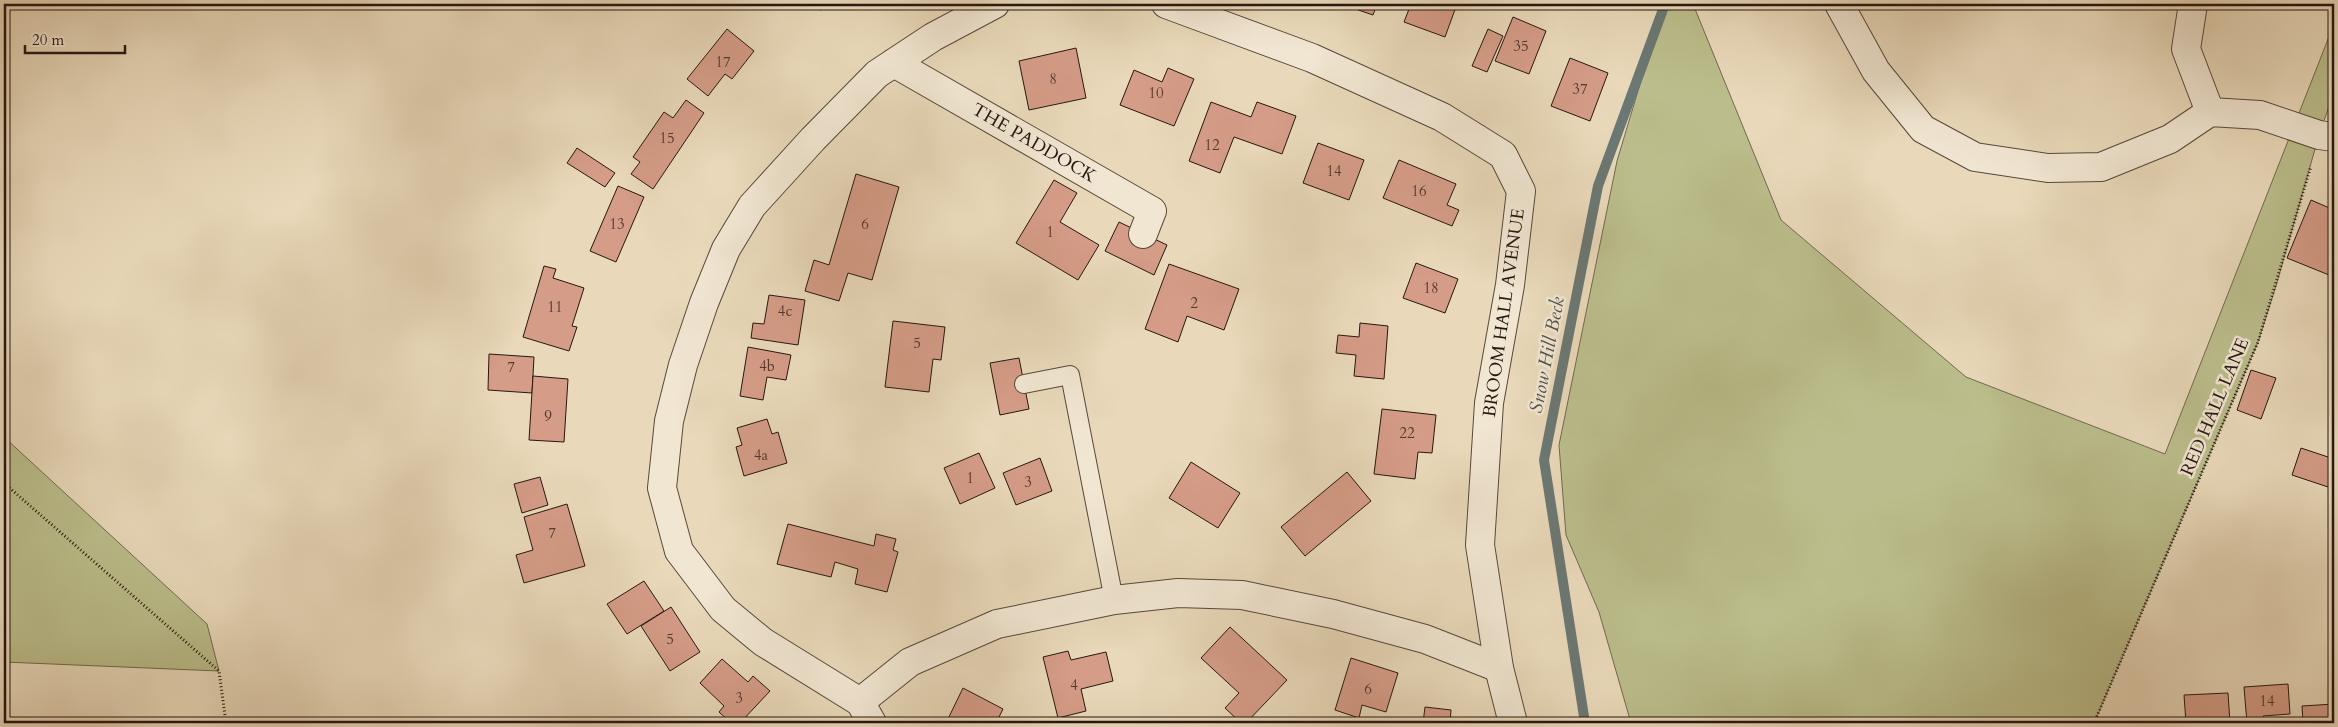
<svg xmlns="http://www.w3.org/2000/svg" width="2338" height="727" viewBox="0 0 2338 727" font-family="Cardo,serif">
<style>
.green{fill:#bbbe8c;stroke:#706a4e}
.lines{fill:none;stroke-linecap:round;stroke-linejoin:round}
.stream{stroke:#6b7874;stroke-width:10}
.building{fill:#d59c87;stroke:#261711}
.lane-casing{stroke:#57483b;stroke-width:20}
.street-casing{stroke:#57483b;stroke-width:30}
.path{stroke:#261711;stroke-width:3;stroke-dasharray:1 2.5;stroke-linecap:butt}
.lane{stroke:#f1e6d2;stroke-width:18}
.street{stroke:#f1e6d2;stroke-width:28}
.labels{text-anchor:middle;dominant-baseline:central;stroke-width:5;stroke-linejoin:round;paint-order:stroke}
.number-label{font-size:15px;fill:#52382e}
.street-label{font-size:18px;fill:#261711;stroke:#f1e6d2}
.water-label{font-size:19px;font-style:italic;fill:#4e504b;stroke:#f1e6d2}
</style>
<rect width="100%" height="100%" fill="#e9d9ba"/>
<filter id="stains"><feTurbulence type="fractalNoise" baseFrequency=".004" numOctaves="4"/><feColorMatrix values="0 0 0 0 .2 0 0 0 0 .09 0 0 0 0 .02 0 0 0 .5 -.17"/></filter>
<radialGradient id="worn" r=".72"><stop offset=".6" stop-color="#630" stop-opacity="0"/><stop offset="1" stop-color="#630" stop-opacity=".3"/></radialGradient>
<!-- green -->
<g class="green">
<polygon points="1664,4 1693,4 1781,220 1966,377 2165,454 2334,24 2334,92 2319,135 2276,286 2258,342 2094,723 1631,723 1599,612 1566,535 1559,445 1617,161"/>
<polygon points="4,437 207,624 219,671 4,662"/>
</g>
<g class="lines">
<!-- stream -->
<polyline class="stream" points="1585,723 1544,460 1598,186 1665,4"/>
</g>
<!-- building -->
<g class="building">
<polygon points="818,4 843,4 820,10"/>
<polygon points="1341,4 1377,4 1373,15"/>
<polygon points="1411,4 1457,4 1445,37 1404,22"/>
<polygon points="1513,17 1546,31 1529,74 1495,61"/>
<polygon points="727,29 754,51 732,79 725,74 708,96 687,79"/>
<polygon points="1488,29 1503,36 1487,72 1472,66"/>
<polygon points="1076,48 1086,98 1029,110 1019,61"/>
<polygon points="1570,58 1608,73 1590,121 1551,106"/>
<polygon points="1168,68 1194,79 1174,126 1120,105 1134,70 1162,82"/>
<polygon points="686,100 704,113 653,189 631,174 640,162 633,157 664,112 673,118"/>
<polygon points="1211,102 1251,117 1257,102 1296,116 1282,154 1234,137 1220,173 1189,161"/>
<polygon points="1318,143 1364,160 1349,200 1303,183"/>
<polygon points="577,148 615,173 605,187 567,163"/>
<polygon points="1399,160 1456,184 1447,205 1459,210 1452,226 1383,198"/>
<polygon points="856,174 899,187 872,280 848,273 839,301 805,291 814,260 829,265"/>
<polygon points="1054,180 1077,193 1060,222 1099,245 1078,280 1016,243"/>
<polygon points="618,186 644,197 616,262 590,251"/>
<polygon points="2311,200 2334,210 2334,277 2287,258"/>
<polygon points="1119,222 1167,245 1154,275 1105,251"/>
<polygon points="1416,263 1458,279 1445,313 1403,298"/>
<polygon points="1169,264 1239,289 1224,330 1187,316 1178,342 1145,329"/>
<polygon points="544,266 556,269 553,278 584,288 572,326 577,327 569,351 523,337"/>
<polygon points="769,295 805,300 798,345 751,338 753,323 764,324"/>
<polygon points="893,321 945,327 941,360 933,359 929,392 885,387"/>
<polygon points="1360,323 1388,326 1384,379 1354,376 1356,355 1336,353 1338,335 1359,337"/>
<polygon points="748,347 791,355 786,380 767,377 763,400 740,396"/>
<polygon points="489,354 534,357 532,393 488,390"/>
<polygon points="1019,358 1029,409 1000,415 990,363"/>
<polygon points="2251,370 2276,378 2261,419 2237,410"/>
<polygon points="533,376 568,379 564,442 529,440"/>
<polygon points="1382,409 1436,415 1432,453 1418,452 1415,479 1374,474"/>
<polygon points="767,419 772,434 778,432 787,463 744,476 736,447 742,445 737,428"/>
<polygon points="2301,448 2334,459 2334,489 2292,475"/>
<polygon points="979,453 995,488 960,504 944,468"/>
<polygon points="1040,458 1052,491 1016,505 1003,473"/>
<polygon points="1191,462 1240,493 1218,528 1169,498"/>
<polygon points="1347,472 1371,501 1305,556 1281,527"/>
<polygon points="540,477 548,505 522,513 514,484"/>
<polygon points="567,504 585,566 524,583 516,555 533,550 524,517"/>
<polygon points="788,524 874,546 876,534 896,539 893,550 898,552 887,592 855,584 858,569 835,562 831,577 777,564"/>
<polygon points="644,581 664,611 627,634 607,604"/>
<polygon points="671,607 700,652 670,671 641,626"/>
<polygon points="1230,627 1287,680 1246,723 1241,723 1225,708 1239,693 1201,658"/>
<polygon points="1068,651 1071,660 1106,652 1113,681 1081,689 1086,711 1058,718 1043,657"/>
<polygon points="1351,658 1398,673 1386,712 1362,705 1359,718 1335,710"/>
<polygon points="722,659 748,682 753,676 770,691 740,723 731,723 719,712 724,706 700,683"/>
<polygon points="2288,684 2290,714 2263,716 2264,723 2247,723 2244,687"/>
<polygon points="963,688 1003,709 996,723 946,723"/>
<polygon points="2228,693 2230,723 2186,723 2184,695"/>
<polygon points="2334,704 2334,723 2303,723 2302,706"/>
<polygon points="1425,707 1451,710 1450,723 1423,723"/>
</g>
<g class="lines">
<!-- lane casing -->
<g class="lane-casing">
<polyline id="lane" points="1024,384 1070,375 1114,600"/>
</g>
<!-- street casing -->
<g class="street-casing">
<g id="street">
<polyline points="1166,4 1312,58 1442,117 1503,155 1521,191 1510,285 1489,403 1480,545 1499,668 1513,723"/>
<polyline points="1839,4 1876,71 1923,129 1975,157 2048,168 2101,167 2170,139 2210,112 2260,115 2319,135 2334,137"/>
<polyline points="2193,4 2186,49 2210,112"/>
<polyline points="894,63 1152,211 1143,234"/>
<polyline points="860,702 910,662 997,624 1114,600 1178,593 1242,595 1333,614 1425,639 1499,668"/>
<polyline points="872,723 860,702 763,642 723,609 679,551 662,488 669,421 683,365 704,303 726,249 752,206 813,139 877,74 933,37 995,4"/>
</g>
</g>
<!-- path -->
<g class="path">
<polyline points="2330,105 2334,92"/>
<polyline points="4,483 219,671 226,723"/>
<polyline points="2094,723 2258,342 2311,166"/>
</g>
<!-- lane -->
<use href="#lane" class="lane"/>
<!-- street -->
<use href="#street" class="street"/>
</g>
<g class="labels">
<!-- number labels -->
<g class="number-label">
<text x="1521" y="46">35</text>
<text x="723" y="62">17</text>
<text x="1053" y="79">8</text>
<text x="1580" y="89">37</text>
<text x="1156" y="93">10</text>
<text x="667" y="138">15</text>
<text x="1212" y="145">12</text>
<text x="1334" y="171">14</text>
<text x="1419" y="191">16</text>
<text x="617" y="224">13</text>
<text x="865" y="224">6</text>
<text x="1050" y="232">1</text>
<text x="1431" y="288">18</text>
<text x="1194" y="303">2</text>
<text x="555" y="307">11</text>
<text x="785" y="311">4c</text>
<text x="917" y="343">5</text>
<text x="767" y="366">4b</text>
<text x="511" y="367">7</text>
<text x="548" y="416">9</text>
<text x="1407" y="433">22</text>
<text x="761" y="455">4a</text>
<text x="970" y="478">1</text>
<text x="1028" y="482">3</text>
<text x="552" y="533">7</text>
<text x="670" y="639">5</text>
<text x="1074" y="685">4</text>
<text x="1368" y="689">6</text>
<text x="739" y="698">3</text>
<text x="2267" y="701">14</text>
</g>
<!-- street labels -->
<g class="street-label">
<text transform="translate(1034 143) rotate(30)">THE PADDOCK</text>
<text transform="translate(1504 313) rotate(-82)">BROOM HALL AVENUE</text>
<text transform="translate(2215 407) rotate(-67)">RED HALL LANE</text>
</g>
<!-- water labels -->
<g class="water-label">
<text transform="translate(1547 355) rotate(-79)">Snow Hill Beck</text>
</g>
</g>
<!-- margin -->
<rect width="2338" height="727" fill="none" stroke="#e9d9ba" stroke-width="20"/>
<rect x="5" y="5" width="2328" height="717" fill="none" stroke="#261711" stroke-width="2.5"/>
<rect x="10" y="10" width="2318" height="707" fill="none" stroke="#261711"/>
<!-- scale -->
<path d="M25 45v8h100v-8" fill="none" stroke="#261711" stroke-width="2.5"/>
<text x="32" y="45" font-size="15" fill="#261711" stroke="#f1e6d2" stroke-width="4" paint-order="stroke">20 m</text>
<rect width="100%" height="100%" filter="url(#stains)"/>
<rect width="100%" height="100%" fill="url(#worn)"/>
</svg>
